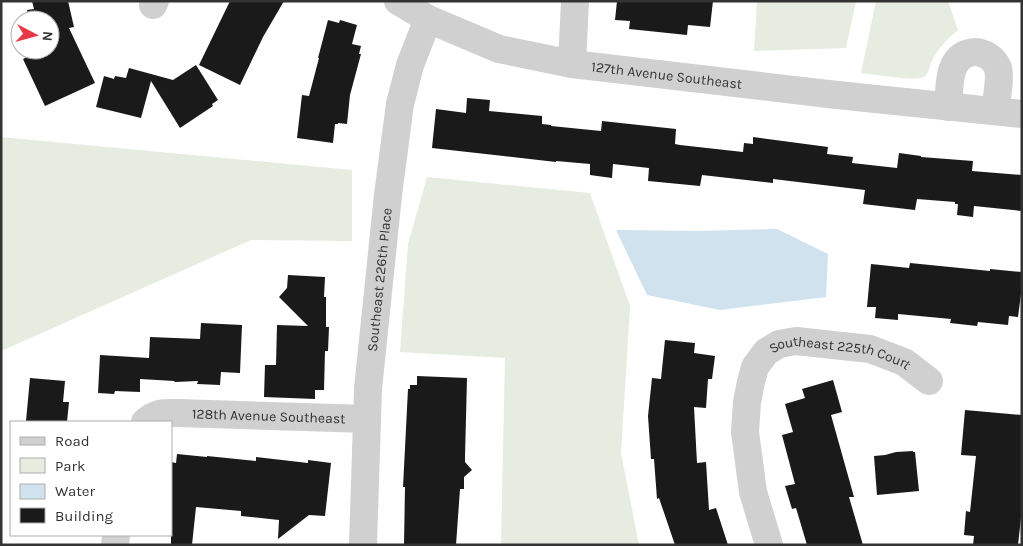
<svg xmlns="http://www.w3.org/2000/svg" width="1023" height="546" viewBox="0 0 1023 546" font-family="Karla,sans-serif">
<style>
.green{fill:#e6ecdf}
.water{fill:#cfe2ee}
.building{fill:#1a1a1a}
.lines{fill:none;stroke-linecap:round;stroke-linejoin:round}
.minor{stroke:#d0d0d0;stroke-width:28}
.labels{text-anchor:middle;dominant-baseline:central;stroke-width:5;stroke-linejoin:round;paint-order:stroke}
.street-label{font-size:14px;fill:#333;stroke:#fff}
</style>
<rect width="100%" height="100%" fill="#fff"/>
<!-- green -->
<g class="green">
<polygon points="757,1 856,1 846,48 754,51"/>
<path d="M876 1H948L958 30C947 39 937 49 931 63 929 67 929 74 924 77 915 82 874 74 861 73Z"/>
<polygon points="1,137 352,170 352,241 251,240 1,351"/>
<polygon points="427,177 590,193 630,306 621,453 639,545 501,545 505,358 400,352 408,244"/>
</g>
<!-- water -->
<polygon class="water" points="777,229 828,254 826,297 720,310 647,295 616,230 700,231"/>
<!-- building -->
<g class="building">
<polygon points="32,1 68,1 74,27 69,28 95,83 45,106 23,59 41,50 50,50 50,20 29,20 27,10 34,9"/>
<polygon points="230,1 284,1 263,37 240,85 199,65"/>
<polygon points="617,1 713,1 710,27 688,25 687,35 629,29 630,21 615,20"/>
<polygon points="328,20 339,23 340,20 357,25 352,44 361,46 359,54 361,54 350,95 347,124 338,123 338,124 335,124 333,143 297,138 302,95 309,96 319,58 318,58"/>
<polygon points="196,65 218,100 212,104 213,106 180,128 151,81 141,118 96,107 104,76 114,79 115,76 126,78 129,68 173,80"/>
<polygon points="467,98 490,100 489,111 542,116 542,124 551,125 551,126 601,131 602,121 676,129 675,144 680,145 743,152 744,143 753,144 753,137 828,147 827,154 853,157 852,163 897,168 899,153 921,156 921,157 973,161 972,171 1022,175 1022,211 974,206 973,217 957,215 958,204 955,204 955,202 917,199 915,210 863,204 865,190 773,179 773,183 702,175 700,186 648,181 649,168 613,164 612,178 590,175 590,164 556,161 556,162 432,148 436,109 466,113"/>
<polygon points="910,263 990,271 990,269 1022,272 1022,286 1018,317 1009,316 1008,325 978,322 977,326 950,323 951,319 898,314 898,320 875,318 876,307 867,307 871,264 909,268"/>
<polygon points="288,275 325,277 324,297 326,297 326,327 329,327 328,351 325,351 324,390 315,390 315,399 264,397 265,365 276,365 277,325 308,326 279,297 287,288"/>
<polygon points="201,323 242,325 240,373 221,372 220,385 197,384 198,381 175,382 174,381 140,379 140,392 115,391 114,394 98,393 100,355 149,358 150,337 200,339"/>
<polygon points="665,340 695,343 694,353 715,356 712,379 708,379 706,408 694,407 697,463 706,462 709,510 716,508 728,545 675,545 659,498 657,499 654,459 651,459 648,416 652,378 661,379"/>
<polygon points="417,376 467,378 465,457 465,462 472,470 464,477 464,489 460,489 456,545 404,545 405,487 403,487 408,389 410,389 410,385 417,385"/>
<polygon points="30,378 65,381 63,402 69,402 67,422 26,421"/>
<polygon points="833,380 842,412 831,415 854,497 849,497 863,545 807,545 796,508 792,509 785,486 795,484 782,435 793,432 785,404 805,398 802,389"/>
<polygon points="965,410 1022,415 1022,509 1018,545 973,545 974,536 964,535 966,511 970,512 976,456 961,455"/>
<polygon points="913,451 913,452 915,452 919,491 877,495 874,456 885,455 896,452"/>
<polygon points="177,454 207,457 207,456 256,461 256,457 308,463 308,460 331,463 325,516 309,515 278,539 279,520 241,516 241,511 196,507 192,545 171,545 171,462 176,463"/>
</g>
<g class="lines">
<!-- minor -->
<g class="minor">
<path id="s1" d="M398 1 428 19 499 49 572 64 837 95 1022 114"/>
<polyline points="153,5 155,1"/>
<polyline points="572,64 575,1"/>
<path d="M948 107C950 89 947 62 966 54 971 52 976 51 981 53 989 55 995 61 998 68 1001 80 996 99 995 111"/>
<path id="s2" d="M145 422C156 412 164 413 178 413L367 419"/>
<polyline points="115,545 116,535"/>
<path id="s3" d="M363 545 368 389 388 195 400 104 410 65 428 19"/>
<path id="s4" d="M769 545 753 492 745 432 747 402 751 382 755 367 766 352 779 344 796 341 870 349 904 362 929 381"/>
</g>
</g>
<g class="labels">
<!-- street labels -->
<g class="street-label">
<text stroke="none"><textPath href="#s1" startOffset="282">127th Avenue Southeast</textPath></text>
<text stroke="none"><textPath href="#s3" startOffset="266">Southeast 226th Place</textPath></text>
<text stroke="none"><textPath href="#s4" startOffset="278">Southeast 225th Court</textPath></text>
<text stroke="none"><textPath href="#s2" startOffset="126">128th Avenue Southeast</textPath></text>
</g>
</g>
<!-- border -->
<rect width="1023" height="546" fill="none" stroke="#333333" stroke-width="5"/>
<!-- legend -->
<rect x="10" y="421" width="162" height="115" fill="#ffffff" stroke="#adadad"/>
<rect x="20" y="437" width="25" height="8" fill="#d0d0d0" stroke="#adadad"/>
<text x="55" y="446" font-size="15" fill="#333333">Road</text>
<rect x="20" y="458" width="25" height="15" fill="#e6ecdf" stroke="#adadad"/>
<text x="55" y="471" font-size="15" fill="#333333">Park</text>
<rect x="20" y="484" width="25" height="15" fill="#cfe2ee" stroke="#adadad"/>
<text x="55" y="496" font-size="15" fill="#333333">Water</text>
<rect x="20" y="508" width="25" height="15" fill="#1a1a1a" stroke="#adadad"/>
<text x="55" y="521" font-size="15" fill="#333333">Building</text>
<!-- north arrow -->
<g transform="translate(35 35) rotate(96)"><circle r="24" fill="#ffffff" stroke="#adadad"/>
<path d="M0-4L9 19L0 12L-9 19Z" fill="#e63946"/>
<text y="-8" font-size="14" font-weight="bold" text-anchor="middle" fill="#333333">N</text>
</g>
</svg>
